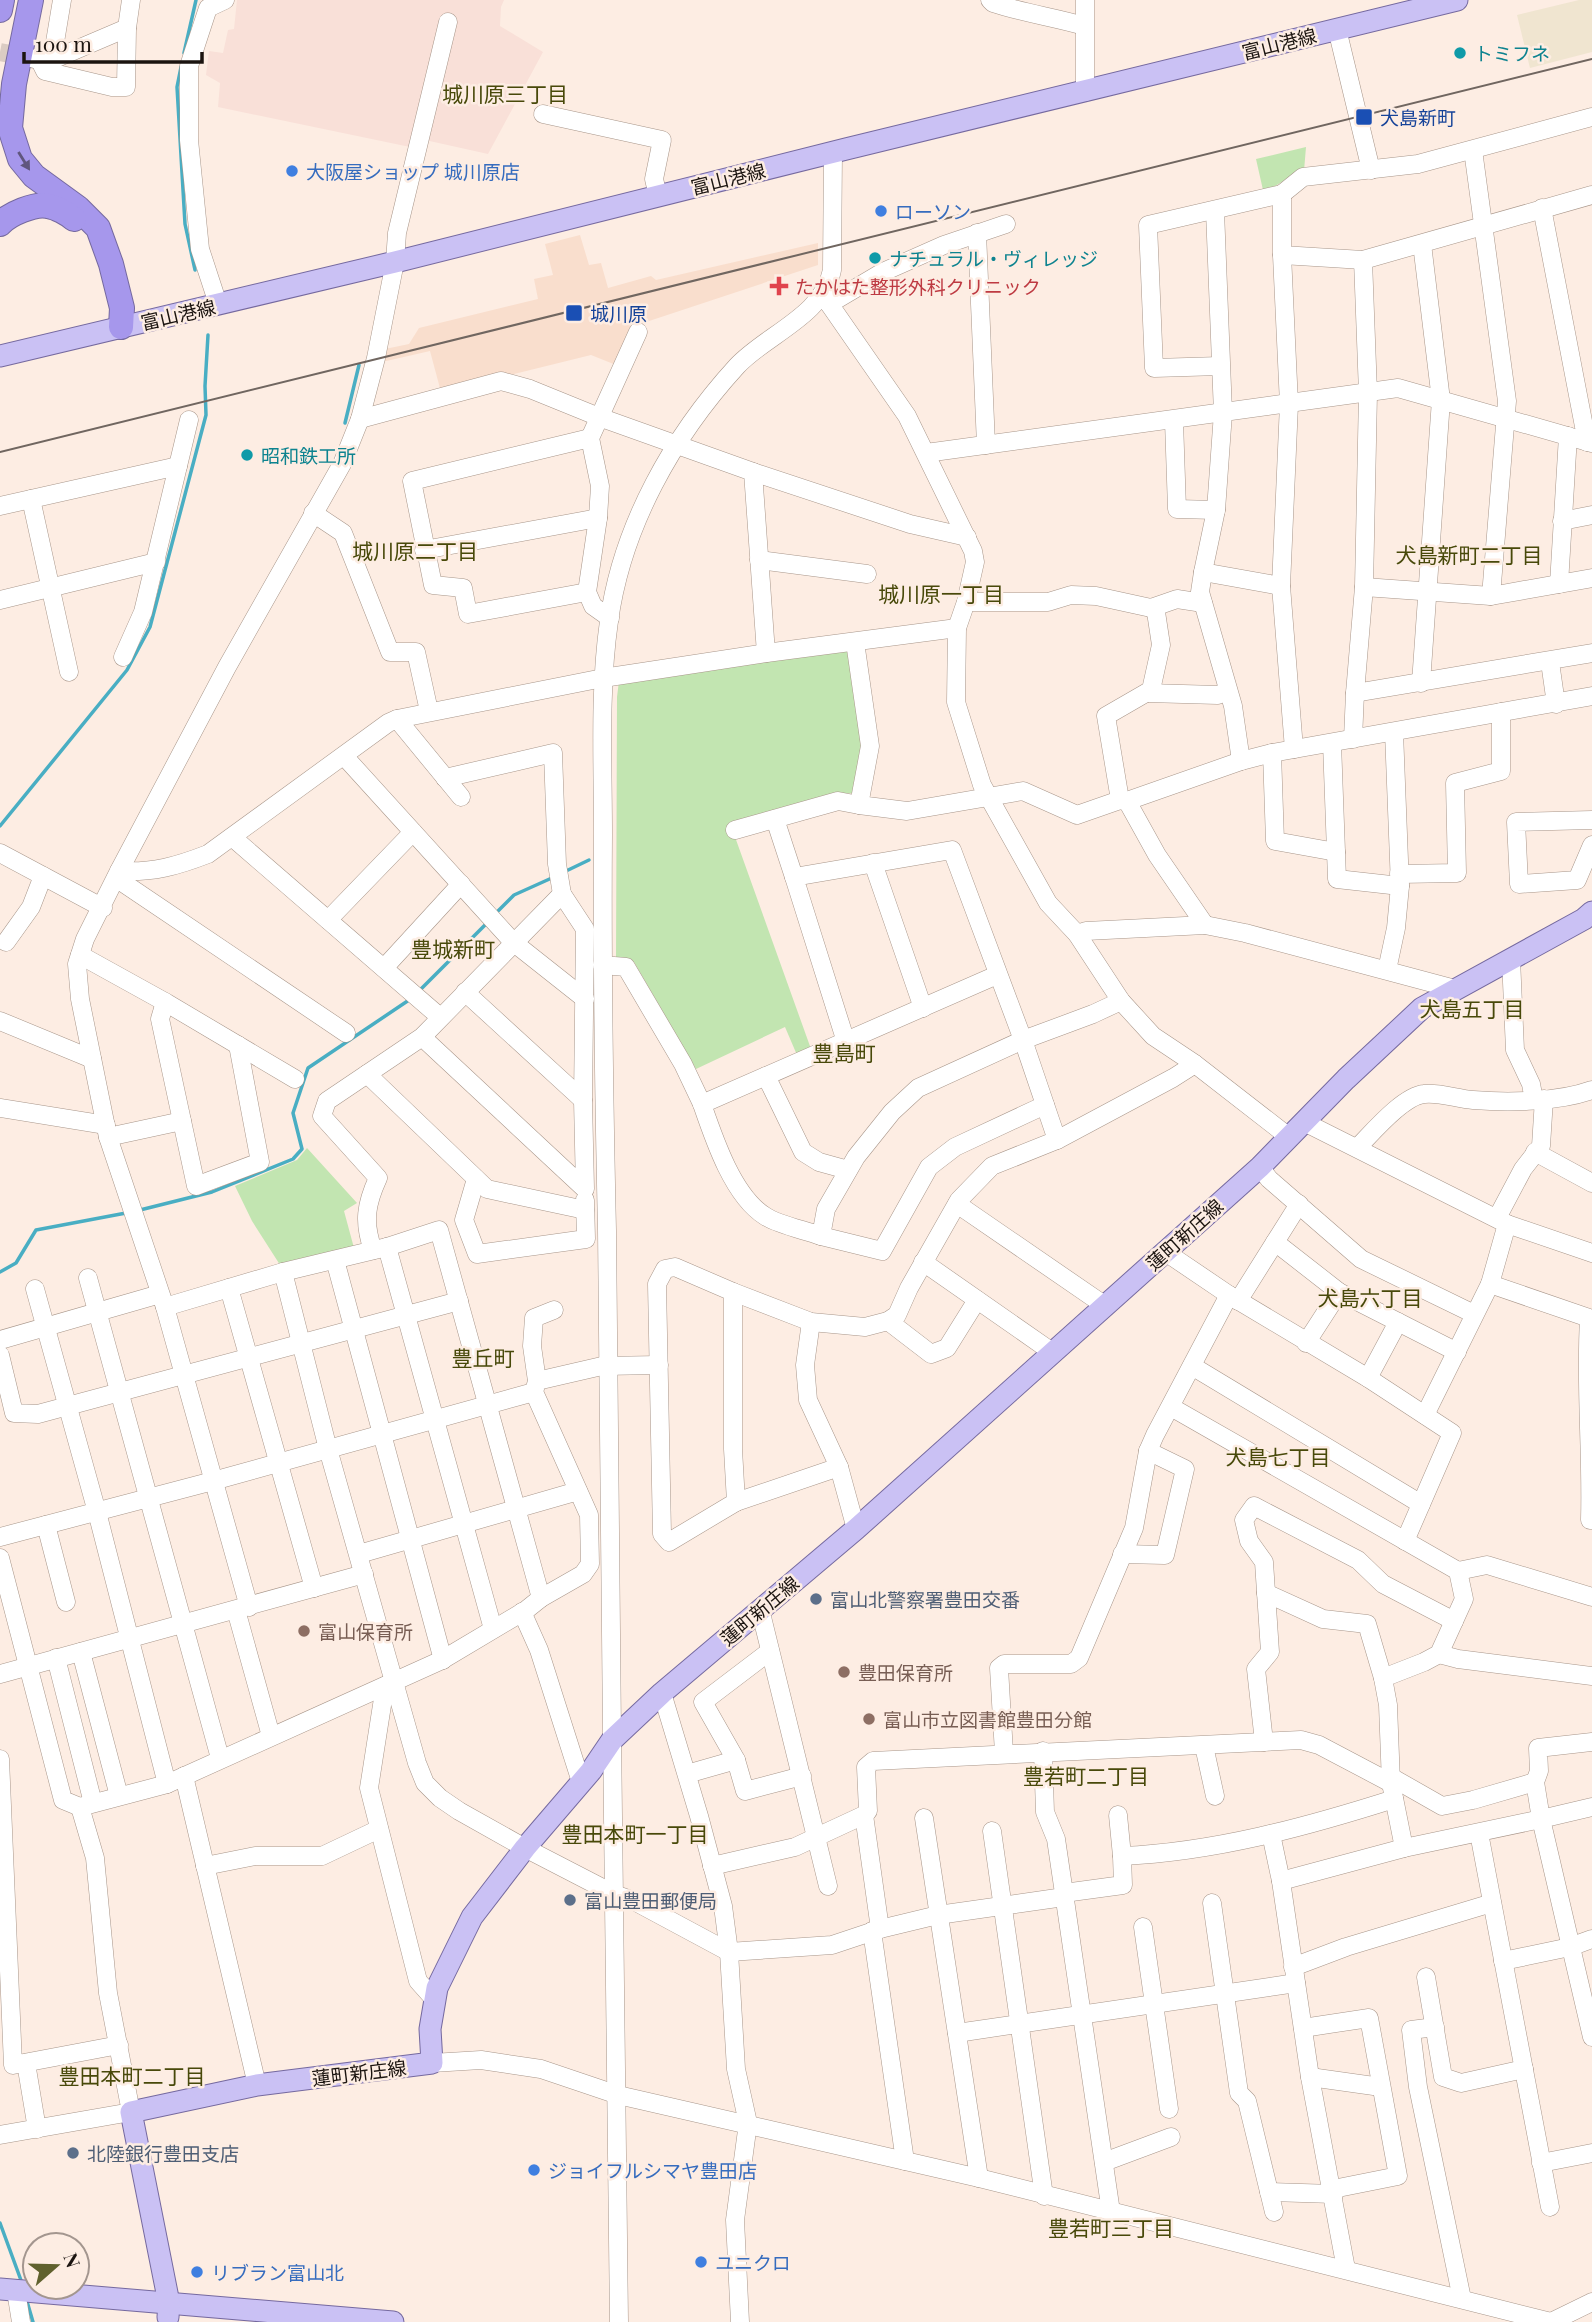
<svg xmlns="http://www.w3.org/2000/svg" width="1592" height="2322" viewBox="0 0 1592 2322" font-family="'Playfair Display','Noto Sans JP',serif">
<style>
.commercial{fill:#f0e5d0}
.industrial{fill:#f9e0d8}
.built{fill:#f9decd}
.green{fill:#c2e5b1}
.lines{fill:none;stroke-linecap:round;stroke-linejoin:round}
.stream{stroke:#49aec3;stroke-width:3.5}
.minor-tunnel{stroke:#dbccc3;stroke-width:18;stroke-dasharray:18 9;stroke-linecap:butt}
.minor-casing{stroke:#a8968a;stroke-width:19}
.major-casing{stroke:#75699f;stroke-width:23}
.highway-casing{stroke:#75699f;stroke-width:26}
.minor{stroke:#fff;stroke-width:18}
.major{stroke:#cac1f4;stroke-width:21}
.highway{stroke:#a697ec;stroke-width:24}
.tram{stroke:#706660;stroke-width:2}
.oneway{fill:#60567e}
.culture-dot{fill:#0f9aa8;stroke:#fdede3;stroke-width:2.5}
.transit-dot{fill:#1a4fb4;stroke:#fdede3;stroke-width:2.5}
.shop-dot{fill:#3f7fe0;stroke:#fdede3;stroke-width:2.5}
.health-dot{fill:#e0444e;stroke:#fdede3;stroke-width:2.5}
.service-dot{fill:#5c6f8a;stroke:#fdede3;stroke-width:2.5}
.education-dot{fill:#8d6e63;stroke:#fdede3;stroke-width:2.5}
.labels{text-anchor:middle;dominant-baseline:central;stroke-width:5;stroke-linejoin:round;paint-order:stroke}
.street-label{font-size:19px;fill:#1b1410;stroke:#fdede3}
.culture-label{font-size:19px;fill:#0d838f;stroke:#fdede3;text-anchor:start}
.transit-label{font-size:19px;fill:#164399;stroke:#fdede3;text-anchor:start}
.shop-label{font-size:19px;fill:#366cbe;stroke:#fdede3;text-anchor:start}
.health-label{font-size:19px;fill:#be3a42;stroke:#fdede3;text-anchor:start}
.service-label{font-size:19px;fill:#4e5e75;stroke:#fdede3;text-anchor:start}
.education-label{font-size:19px;fill:#785e54;stroke:#fdede3;text-anchor:start}
.neighbourhood-label{font-size:21px;fill:#48490a;stroke:#fdede3}
</style>
<rect width="100%" height="100%" fill="#fdede3"/>
<!-- commercial -->
<polygon class="commercial" points="1579,0 1592,0 1592,52 1530,68 1517,15"/>
<!-- industrial -->
<polygon class="industrial" points="237,0 504,0 501,7 500,26 543,52 488,154 425,140 410,147 218,107 220,83 206,75 209,51 223,53 228,30 234,29"/>
<!-- built -->
<polygon class="built" points="580,235 589,265 601,263 608,288 651,276 656,280 818,243 818,265 637,325 616,365 591,355 441,392 430,351 382,362 385,349 409,344 419,328 538,299 534,279 553,275 545,244"/>
<!-- green -->
<g class="green">
<path d="M1306 147 1304 171C1288 174 1279 188 1263 190L1256 159Z"/>
<polygon points="847,650 864,742 856,793 838,794 730,823 811,1049 797,1055 785,1027 696,1069 634,962 616,959 617,697 619,681"/>
<polygon points="307,1148 357,1203 344,1211 354,1248 282,1268 252,1221 235,1186 297,1160"/>
</g>
<g class="lines">
<!-- stream -->
<g class="stream">
<polyline points="184,53 196,0"/>
<polyline points="181,67 177,87 185,224 195,270"/>
<polyline points="345,423 359,365"/>
<polyline points="0,826 127,670 150,627 206,415 205,386 208,335"/>
<polyline points="564,872 589,860"/>
<polyline points="496,913 514,895 554,877"/>
<polyline points="420,990 489,921"/>
<polyline points="140,1210 212,1192 293,1159 302,1149 293,1113 308,1068 412,998"/>
<polyline points="0,1272 16,1263 36,1230 126,1213"/>
<polyline points="0,2223 22,2283"/>
<polyline points="26,2298 33,2322"/>
</g>
<!-- minor-tunnel -->
<polyline class="minor-tunnel" points="0,52 31,58"/>
<!-- minor casing -->
<g class="minor-casing">
<g id="minor">
<path d="M990 0 993 3C1023 13 1053 17 1084 26"/>
<polyline points="1337,29 1371,170"/>
<polyline points="34,59 52,60 127,28 131,0"/>
<polyline points="39,59 45,71 112,87 126,87 127,28"/>
<polyline points="52,60 62,0"/>
<polyline points="1085,92 1085,0"/>
<polyline points="543,114 662,140 654,179 658,196"/>
<polyline points="1473,150 1507,401 1491,596"/>
<polyline points="1282,194 1303,177 1418,164 1592,117"/>
<polyline points="1542,208 1587,442"/>
<polyline points="1215,211 1223,413 1216,510 1203,572 1281,586"/>
<polyline points="977,233 986,445"/>
<polyline points="1282,255 1363,260 1592,195"/>
<polyline points="1363,260 1368,393 1364,587 1355,693 1592,653"/>
<polyline points="823,295 907,416 973,551 975,562 966,602 957,628 956,702 982,785 1048,903 1077,934 1121,1001 1153,1036 1195,1064 1289,1137"/>
<polyline points="218,304 200,249 189,140 189,66 208,8 225,0"/>
<polyline points="829,304 883,272 944,245 1006,224"/>
<polyline points="1220,366 1154,368 1148,225 1282,194 1282,255 1289,404 1281,586 1294,749"/>
<polyline points="360,419 501,381 530,389 599,417 753,472 766,653"/>
<polyline points="1174,421 1177,509 1216,510"/>
<polyline points="926,453 1398,388 1592,443"/>
<polyline points="753,472 910,524 967,537"/>
<polyline points="31,499 69,672"/>
<polyline points="0,506 178,466"/>
<polyline points="313,513 343,533 390,652 416,652 429,711"/>
<polyline points="1562,521 1592,515"/>
<polyline points="424,550 598,518"/>
<polyline points="759,560 867,574"/>
<polyline points="1203,572 1200,592 1233,706 1241,761"/>
<polyline points="1559,584 1568,436"/>
<polyline points="1364,587 1491,596 1592,578"/>
<polyline points="587,592 468,614 463,588 433,585 412,481 590,438"/>
<polyline points="0,600 156,562"/>
<polyline points="966,602 1048,602 1071,595 1096,596 1151,608 1156,612 1161,645 1151,690 1106,716 1120,800"/>
<polyline points="1151,608 1177,599 1203,603"/>
<polyline points="610,618 593,606 587,592 598,518 600,486 590,438 638,332"/>
<polyline points="855,642 870,746 859,805 907,811 1023,791 1077,815 1120,800 1127,801 1241,761 1272,753 1592,696"/>
<polyline points="123,657 143,612 189,420"/>
<polyline points="1550,662 1556,704"/>
<polyline points="1421,683 1441,400 1422,244"/>
<polyline points="1147,693 1218,695 1228,691"/>
<polyline points="397,719 461,797"/>
<polyline points="1353,739 1355,693"/>
<polyline points="1332,743 1337,879 1400,886"/>
<polyline points="1272,753 1275,841 1336,852"/>
<polyline points="344,756 513,942 585,999"/>
<polyline points="445,778 553,753 557,864 562,894"/>
<polyline points="1127,801 1157,855 1205,925"/>
<polyline points="775,819 794,877"/>
<polyline points="1592,820 1516,822 1519,884 1577,880 1592,845"/>
<polyline points="735,830 838,801 859,805"/>
<polyline points="232,837 440,1017"/>
<polyline points="0,853 103,908"/>
<polyline points="873,863 923,1008"/>
<path d="M119 871C153 873 177 866 208 854L388 723 397 719 603 678 766 653 957 628"/>
<polyline points="1399,874 1457,873 1455,783 1501,771 1501,712"/>
<polyline points="116,878 346,1033"/>
<polyline points="328,920 413,832"/>
<polyline points="1077,934 1086,931 1205,925 1245,933 1455,989"/>
<polyline points="6,942 31,907 43,876"/>
<polyline points="80,955 165,1002 295,1079"/>
<polyline points="1511,959 1515,1050 1531,1084 1534,1100"/>
<polyline points="602,965 626,967 683,1064 702,1104"/>
<polyline points="384,968 461,884"/>
<polyline points="1387,970 1396,928 1400,886 1394,732"/>
<path d="M997 975 702 1104C714 1139 733 1196 765 1216 778 1225 805 1230 821 1236L826 1209 856 1157 892 1112 918 1088 1023 1040 1093 1014 1121 1001"/>
<polyline points="465,992 583,1100"/>
<polyline points="165,1002 160,1019 196,1186 260,1162 238,1045"/>
<polyline points="0,1021 92,1059"/>
<polyline points="846,1042 794,877 952,850 1023,1040 1057,1140"/>
<polyline points="367,1074 487,1189 585,1210"/>
<polyline points="766,1076 803,1152 819,1162 848,1170"/>
<polyline points="0,1108 106,1125"/>
<polyline points="1304,1122 1507,1224 1490,1284 1592,1319"/>
<polyline points="108,1137 182,1121"/>
<path d="M1357 1148C1372 1133 1403 1096 1424 1094 1439 1092 1458 1099 1473 1100 1509 1103 1559 1102 1592 1090"/>
<polyline points="1535,1152 1592,1183"/>
<polyline points="1260,1167 1269,1179 1361,1259 1474,1314"/>
<polyline points="476,1179 464,1220 477,1254 586,1239 585,1200"/>
<polyline points="957,1204 1104,1305"/>
<polyline points="1497,1218 1523,1169 1541,1146 1544,1099"/>
<polyline points="1507,1224 1592,1253"/>
<polyline points="821,1236 882,1251 929,1167 955,1147 1045,1105"/>
<polyline points="1275,1242 1339,1292 1457,1352"/>
<polyline points="387,1247 493,1629"/>
<path d="M373 1250C363 1222 366 1204 378 1178L322 1116 327 1101 422 1037 562 894 585 929 583 1100 585 1189 422 1037"/>
<polyline points="1164,1251 1229,1295"/>
<polyline points="335,1260 443,1660"/>
<polyline points="923,1262 1052,1352"/>
<polygon points="675,1267 733,1292 733,1449 736,1502 669,1542 662,1534 657,1284 665,1269"/>
<polyline points="283,1272 328,1449 417,1763 425,1783 440,1798 459,1811 525,1848 614,1894 634,1901 729,1952 832,1945 880,1929 938,1915 1064,1897"/>
<polyline points="88,1278 220,1758"/>
<polyline points="229,1288 314,1588"/>
<polyline points="35,1289 97,1512 167,1784"/>
<polyline points="733,1292 811,1322 865,1327 888,1321 897,1315 909,1288 959,1200 992,1166 1057,1140 1173,1078 1195,1064"/>
<polyline points="1238,1301 1299,1204"/>
<polyline points="165,1307 283,1272 387,1247 439,1230 541,1598"/>
<path d="M1589 1319C1585 1386 1592 1453 1590 1520H1592"/>
<polyline points="888,1321 931,1354 947,1348 977,1300"/>
<polyline points="811,1322 805,1365 808,1400 839,1467 856,1529"/>
<polyline points="0,1340 160,1294"/>
<polyline points="1306,1343 1339,1292"/>
<polyline points="0,1355 14,1413 38,1414 459,1301"/>
<polyline points="1192,1366 1421,1504"/>
<polyline points="1368,1378 1398,1322"/>
<polyline points="537,1381 532,1346 534,1318 554,1310"/>
<polyline points="1171,1407 1458,1571 1464,1599 1439,1654 1424,1662 1383,1678 1388,1705 1391,1783 1404,1848 1541,1819 1592,2037"/>
<polyline points="1425,1415 1490,1284"/>
<polyline points="736,1502 839,1467"/>
<polyline points="46,1525 66,1602"/>
<polyline points="0,1537 213,1481 534,1392"/>
<polyline points="359,1554 578,1491"/>
<polyline points="1122,1554 1165,1555 1185,1469 1148,1451"/>
<polyline points="0,1558 63,1800 80,1807 167,1784 442,1660 526,1610 541,1598 583,1574 590,1564 589,1515 534,1392 537,1381 602,1366 659,1365"/>
<polyline points="1458,1571 1487,1565 1592,1597"/>
<polyline points="1266,1593 1323,1619 1367,1624 1383,1678"/>
<polyline points="249,1607 165,1307 108,1137 80,999 77,964 85,939 119,871 227,667 342,464 360,419 376,358 395,262 397,233 448,22"/>
<polyline points="760,1609 828,1886"/>
<polyline points="236,1610 271,1736"/>
<polyline points="522,1612 539,1650 581,1782"/>
<polyline points="770,1651 703,1702 736,1760 745,1791 802,1776"/>
<polyline points="81,1652 119,1796"/>
<polyline points="1439,1654 1458,1659 1592,1676"/>
<polyline points="56,1658 93,1803"/>
<polyline points="0,1674 364,1574"/>
<polyline points="385,1686 369,1788 418,1981 434,1999"/>
<polyline points="662,1693 699,1816 723,1906 729,1952 736,2069 748,2123 735,2220 740,2322"/>
<polyline points="1264,1742 1256,1669 1270,1652 1264,1562 1249,1541 1244,1520 1254,1506 1358,1560 1383,1584 1454,1621"/>
<polyline points="1592,1742 1538,1748 1539,1771 1535,1782 1541,1819 1592,1807"/>
<polyline points="1204,1746 1215,1796"/>
<polyline points="1043,1751 1045,1812 1056,1839 1111,2212"/>
<polyline points="1004,1753 999,1668 1004,1664 1071,1664 1079,1658 1134,1528 1148,1451 1155,1435 1229,1295 1368,1378 1452,1433 1405,1541"/>
<polyline points="0,1759 13,2065 119,2045"/>
<polyline points="687,1774 736,1760"/>
<polyline points="184,1776 257,2085"/>
<polyline points="1391,1777 1442,1806 1473,1800 1535,1782"/>
<polyline points="864,1815 880,1929"/>
<polyline points="1118,1815 1122,1856"/>
<polyline points="924,1818 979,2178"/>
<polyline points="992,1831 1044,2196"/>
<polyline points="1479,1833 1550,2207"/>
<polyline points="1271,1834 1281,1881 1310,2077 1346,2269"/>
<polyline points="205,1866 255,1856 322,1856 379,1829"/>
<polyline points="712,1866 795,1847 864,1815 868,1811 866,1767 873,1761 1301,1740 1319,1745 1391,1783"/>
<polyline points="1281,1881 1404,1848"/>
<path d="M1064 1893 1123 1885 1122 1856C1214 1852 1306 1827 1394 1799"/>
<polyline points="1212,1903 1239,2093 1247,2101 1274,2212"/>
<polyline points="1143,1927 1169,2109"/>
<polyline points="872,1931 905,2161"/>
<polyline points="1503,1961 1570,1947 1592,1939"/>
<polyline points="1293,1967 1346,1947 1492,1903"/>
<polyline points="1426,1977 1443,2077 1461,2083 1524,2069"/>
<polyline points="1435,2027 1411,2030 1418,2087 1462,2299"/>
<polyline points="1303,2028 1369,2018 1398,2176 1333,2189"/>
<polyline points="957,2033 1296,1983"/>
<polyline points="26,2063 37,2129"/>
<polyline points="432,2063 481,2060 541,2069 618,2095 979,2178 1551,2322"/>
<polyline points="1310,2077 1381,2087"/>
<polyline points="0,2135 131,2112 108,1993 95,1858 80,1807"/>
<polyline points="1104,2162 1171,2137"/>
<polyline points="1541,2163 1592,2153"/>
<polyline points="1269,2192 1334,2194"/>
<polyline points="16,2291 21,2322"/>
<path d="M619 2322C618 2126 615 1930 612 1733 610 1566 609 1398 607 1230 604 1098 602 966 603 834 603 763 599 691 609 621 622 526 673 436 737 366 767 334 823 316 832 270L833 152"/>
<polyline points="1551,2322 1592,2302"/>
</g>
</g>
<!-- major casing -->
<g class="major-casing">
<g id="major">
<polyline points="0,356 395,262 846,149 1457,0"/>
<polyline points="0,2289 393,2322"/>
<polyline points="168,2317 169,2303 131,2112 257,2085 432,2063 430,2029 437,1988 472,1917 525,1848 591,1771 612,1740 662,1693 856,1529 1260,1167 1346,1079 1422,1008 1584,919 1592,912"/>
</g>
</g>
<!-- highway casing -->
<g class="highway-casing">
<g id="highway">
<polyline points="31,0 14,84 10,128 20,159 34,176 78,208 98,228 111,264 122,308 121,327"/>
<polyline points="0,10 2,0"/>
<path d="M0 224C9 214 35 203 48 206 56 207 68 214 74 219"/>
</g>
</g>
<!-- minor -->
<use href="#minor" class="minor"/>
<!-- major -->
<use href="#major" class="major"/>
<!-- highway -->
<use href="#highway" class="highway"/>
<!-- tram -->
<polyline class="tram" points="0,452 1592,59"/>
</g>
<!-- one-way arrows -->
<defs><path id="oneway-solid" d="M-6-.8H1V-3.2L6.5 0L1 3.2V.8H-6Z" transform="scale(1.75)"/></defs>
<use class="oneway" href="#oneway-solid" transform="translate(24 161) rotate(58)"/>
<!-- markers -->
<g class="culture-dot">
<circle cx="1460" cy="53" r="7"/>
<circle cx="875" cy="258" r="7"/>
<circle cx="247" cy="455" r="7"/>
</g>
<g class="transit-dot">
<rect x="1355" y="108" width="18" height="18" rx="3.5"/>
<rect x="565" y="304" width="18" height="18" rx="3.5"/>
</g>
<g class="shop-dot">
<circle cx="292" cy="171" r="7"/>
<circle cx="881" cy="211" r="7"/>
<circle cx="534" cy="2170" r="7"/>
<circle cx="701" cy="2262" r="7"/>
<circle cx="197" cy="2272" r="7"/>
</g>
<path class="health-dot" d="M775.5 275.5h7v7h7v7h-7v7h-7v-7h-7v-7h7z"/>
<g class="service-dot">
<circle cx="816" cy="1599" r="7"/>
<circle cx="570" cy="1900" r="7"/>
<circle cx="73" cy="2153" r="7"/>
</g>
<g class="education-dot">
<circle cx="304" cy="1631" r="7"/>
<circle cx="844" cy="1672" r="7"/>
<circle cx="869" cy="1719" r="7"/>
</g>
<g class="labels">
<!-- street labels -->
<g class="street-label">
<text transform="translate(1279 43) rotate(-14)">富山港線</text>
<text transform="translate(728 178) rotate(-14)">富山港線</text>
<text transform="translate(178 314) rotate(-13)">富山港線</text>
<text transform="translate(1184 1234) rotate(-42)">蓮町新庄線</text>
<text transform="translate(759 1610) rotate(-40)">蓮町新庄線</text>
<text transform="translate(359 2072) rotate(-7)">蓮町新庄線</text>
</g>
<!-- culture labels -->
<g class="culture-label">
<text x="1474" y="53">トミフネ</text>
<text x="889" y="258">ナチュラル・ヴィレッジ</text>
<text x="261" y="455">昭和鉄工所</text>
</g>
<!-- transit labels -->
<g class="transit-label">
<text x="1380" y="117">犬島新町</text>
<text x="590" y="313">城川原</text>
</g>
<!-- shop labels -->
<g class="shop-label">
<text x="306" y="171">大阪屋ショップ 城川原店</text>
<text x="895" y="211">ローソン</text>
<text x="548" y="2170">ジョイフルシマヤ豊田店</text>
<text x="715" y="2262">ユニクロ</text>
<text x="211" y="2272">リブラン富山北</text>
</g>
<!-- health labels -->
<g class="health-label">
<text x="795" y="286">たかはた整形外科クリニック</text>
</g>
<!-- service labels -->
<g class="service-label">
<text x="830" y="1599">富山北警察署豊田交番</text>
<text x="584" y="1900">富山豊田郵便局</text>
<text x="87" y="2153">北陸銀行豊田支店</text>
</g>
<!-- education labels -->
<g class="education-label">
<text x="318" y="1631">富山保育所</text>
<text x="858" y="1672">豊田保育所</text>
<text x="883" y="1719">富山市立図書館豊田分館</text>
</g>
<!-- neighbourhood labels -->
<g class="neighbourhood-label">
<text x="505" y="93">城川原三丁目</text>
<text x="415" y="550">城川原二丁目</text>
<text x="1469" y="554">犬島新町二丁目</text>
<text x="941" y="593">城川原一丁目</text>
<text x="453" y="948">豊城新町</text>
<text x="1472" y="1008">犬島五丁目</text>
<text x="844" y="1052">豊島町</text>
<text x="1370" y="1297">犬島六丁目</text>
<text x="483" y="1357">豊丘町</text>
<text x="1278" y="1456">犬島七丁目</text>
<text x="1086" y="1775">豊若町二丁目</text>
<text x="635" y="1833">豊田本町一丁目</text>
<text x="132" y="2075">豊田本町二丁目</text>
<text x="1111" y="2227">豊若町三丁目</text>
</g>
</g>
<!-- north arrow -->
<g transform="translate(56 2266) rotate(70)"><circle r="33" fill="#fdede3" stroke="#a3968f" stroke-width="2"/>
<path d="M0-5L12 26L0 18L-12 26Z" fill="#60612e"/>
<text y="-10" font-size="19" font-weight="bold" text-anchor="middle" fill="#1b1410">N</text>
</g>
<!-- scale -->
<path d="M24 52v10h178v-10" fill="none" stroke="#1b1410" stroke-width="3.5"/>
<text x="35" y="52" font-size="21" fill="#1b1410" stroke="#fdede3" stroke-width="5" paint-order="stroke">100 m</text>
</svg>
